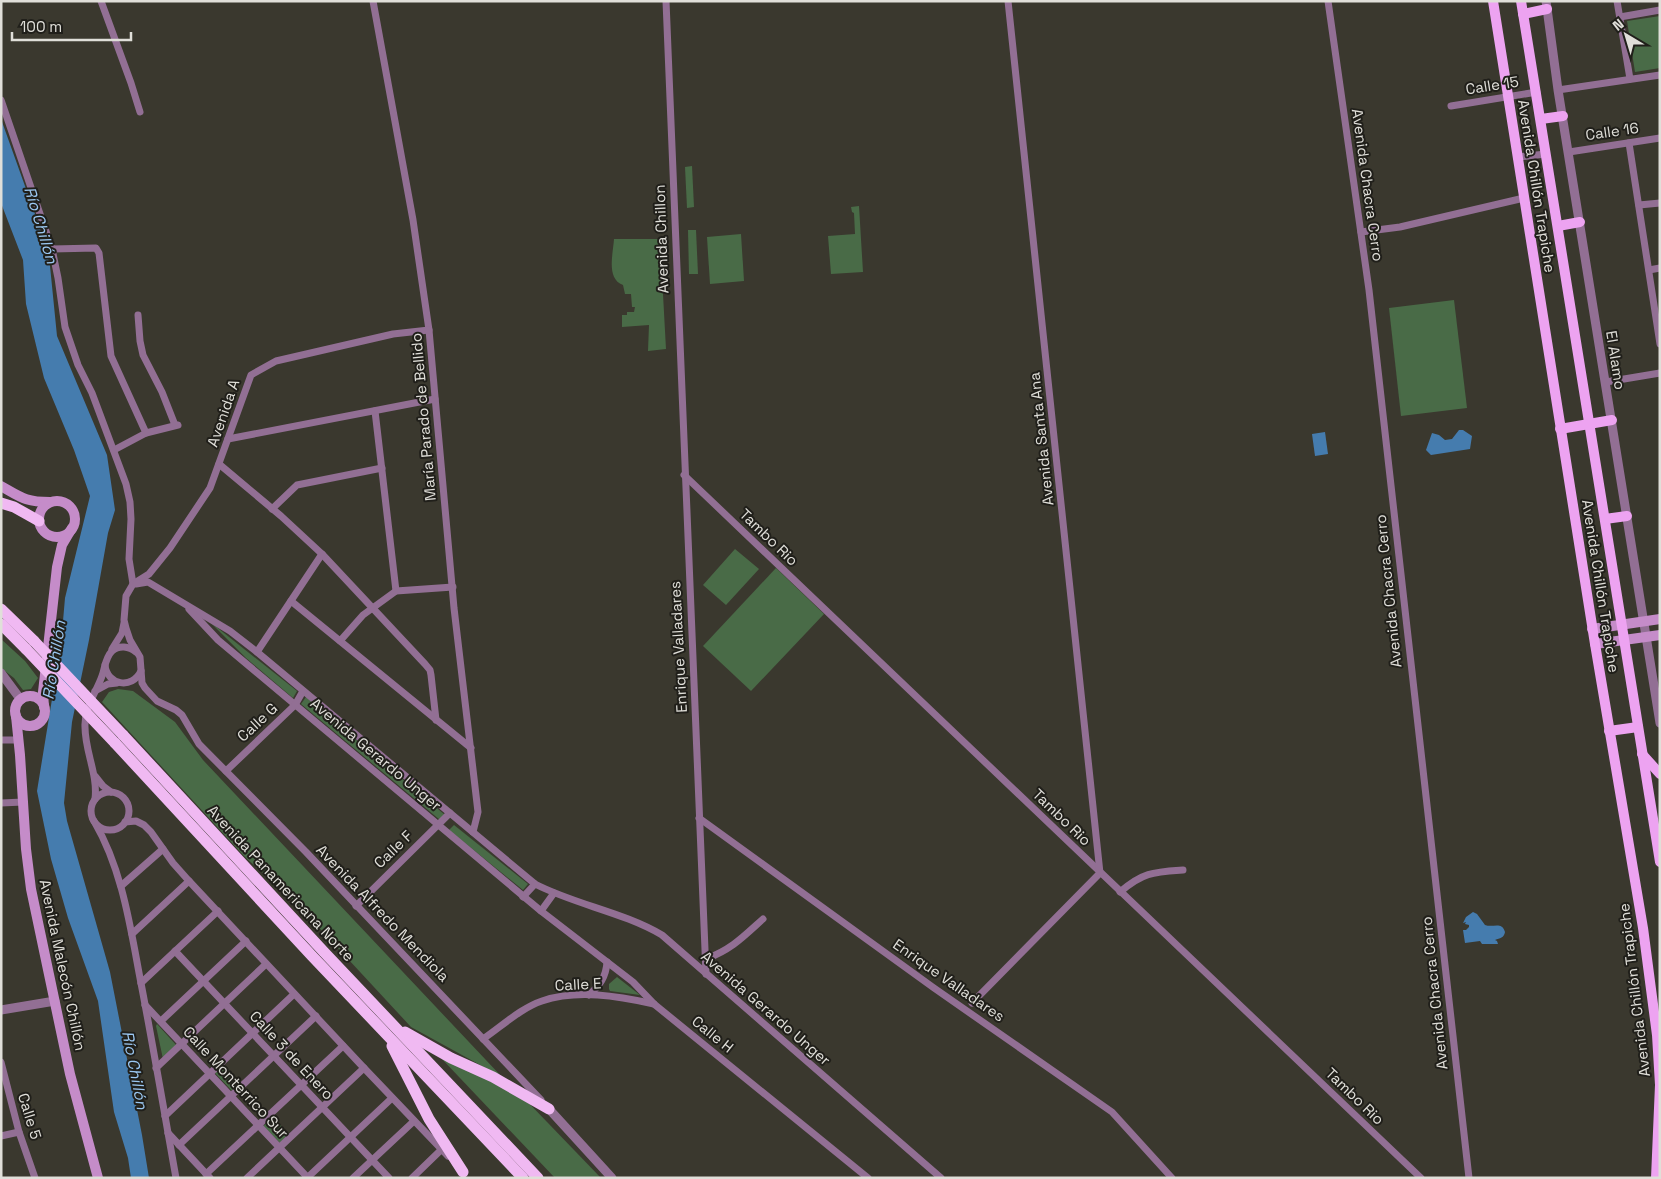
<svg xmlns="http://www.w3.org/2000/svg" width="1661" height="1179" viewBox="0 0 1661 1179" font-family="'Space Grotesk',sans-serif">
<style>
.green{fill:#496b47}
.water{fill:#457cae}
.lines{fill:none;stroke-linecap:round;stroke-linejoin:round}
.minor{stroke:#926f94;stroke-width:7}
.tertiary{stroke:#926f94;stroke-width:9}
.secondary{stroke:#c58cc9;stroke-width:10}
.primary{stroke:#eda3f1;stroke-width:10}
.trunk{stroke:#f0b9f2;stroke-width:11}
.trunk-bridge{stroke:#f0b9f2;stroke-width:11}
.labels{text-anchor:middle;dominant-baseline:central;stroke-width:4;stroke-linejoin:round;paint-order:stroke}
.street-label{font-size:15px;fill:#e0dfd9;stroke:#201f1a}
.water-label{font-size:16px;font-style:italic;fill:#9bc7f1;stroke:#201f1a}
</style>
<rect width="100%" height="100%" fill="#3a382e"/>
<!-- green -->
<g class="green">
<polygon points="1660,16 1660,68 1635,72 1627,21"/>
<polygon points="692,166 694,207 687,208 685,167"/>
<polygon points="859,206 863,272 831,274 828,236 855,234 854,213 852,212 851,207"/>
<polygon points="688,230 696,230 698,274 689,274"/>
<polygon points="741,234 744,281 710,284 707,237"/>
<path d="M614 239H660L666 349 648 351 649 325 622 327V315H627V312H634L635 307H632L631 294H625L623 285C606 279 613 254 614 239Z"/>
<polygon points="1454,300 1467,408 1401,416 1389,308"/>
<polygon points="735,549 759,569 726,605 703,585"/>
<polygon points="776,568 824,614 751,691 703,646"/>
<polygon points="209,621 297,691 293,698 246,658"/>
<polygon points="1,639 25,661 38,678 31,689 23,690 14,678 1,668"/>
<polygon points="118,689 133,691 175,722 203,760 502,1077 411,1027 298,905 244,856 102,702 109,692"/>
<polygon points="306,697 445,815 440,820 301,704"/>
<polygon points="454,825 528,884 523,890 449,830"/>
<polygon points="617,977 640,995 610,991 609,989 609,984"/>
<polygon points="157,1024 177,1046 163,1059 156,1026"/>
<polygon points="441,1058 522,1096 601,1178 555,1178"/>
<polygon points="224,1065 240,1083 232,1091 215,1073"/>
<polygon points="273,1117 289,1134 280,1143 263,1126"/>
</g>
<!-- water -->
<g class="water">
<polygon points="1,119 40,228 50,266 57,336 107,455 115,510 108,533 89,640 72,722 64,803 67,821 110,972 142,1135 149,1178 131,1178 128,1158 114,1112 98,1001 68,918 51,859 37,791 61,644 65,598 90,496 74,450 44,378 26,304 23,260 1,203"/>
<polygon points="1459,430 1463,430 1472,436 1470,449 1431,455 1426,450 1432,433 1439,435 1445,440 1452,439"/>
<polygon points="1325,432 1328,454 1315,456 1312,434"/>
<path d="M1473 912 1477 914 1485 925C1493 928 1502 921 1505 932 1504 938 1500 938 1495 940L1497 941 1498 944H1482L1480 941 1465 943 1463 930H1466L1469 927V925L1465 924 1466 922 1463 923 1466 917Z"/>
</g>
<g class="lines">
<!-- minor -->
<g class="minor">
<polyline points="101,1 131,83 140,112"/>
<polyline points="373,1 413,220 429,330 454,608 478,812 473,832"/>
<polyline points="666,1 706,974"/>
<polyline points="1328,1 1369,290 1469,1178"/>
<polyline points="1617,1 1630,79"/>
<polyline points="1620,17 1660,10"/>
<polyline points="1558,90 1660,75"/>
<polyline points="1,100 52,249 58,278 65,327 78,365 92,393 126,484 130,502 131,519 129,559 133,584"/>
<polyline points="1451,106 1537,92"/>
<polyline points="1629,143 1660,344"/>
<polyline points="1569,152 1660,138"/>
<polyline points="1518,157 1546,154"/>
<polyline points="1639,205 1660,203"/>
<polyline points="1361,232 1400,227 1524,198"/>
<polyline points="52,249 96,248 99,253 111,356 146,433"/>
<polyline points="1649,270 1660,268"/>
<polyline points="138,315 140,341 143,355 162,392 175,425"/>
<polyline points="429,330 393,334 276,361 251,375 210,488 170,548 149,574 133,584 126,596 124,620 126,628 130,640 140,657 142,683 145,688 157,701 176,710 182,715 199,744 306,852 541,1100"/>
<polyline points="1606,382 1660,373"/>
<polyline points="375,411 396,591"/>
<polyline points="228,439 435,399"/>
<polyline points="114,450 146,433 178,425"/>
<polyline points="219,464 281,516 322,554 425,664 430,670 431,675 436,720"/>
<polyline points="684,475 1421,1178"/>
<polyline points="272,509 297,485 382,468"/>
<path d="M136 584 148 582 230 631 257 652 535 884C576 905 623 912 662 935L941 1178"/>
<polyline points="291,601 471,748"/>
<polyline points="189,609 218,640 541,911 633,982 654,1004 868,1178"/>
<polyline points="340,641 363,615 396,591 453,587"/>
<polyline points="112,649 122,633 124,623"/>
<polyline points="257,652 322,554"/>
<path d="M105 665C107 685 132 690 141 671"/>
<polyline points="95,691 108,684 117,683"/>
<polyline points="1,740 19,740"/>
<polyline points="226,771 295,705 303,691"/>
<polyline points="95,776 103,786 111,792"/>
<circle cx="110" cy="811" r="19"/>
<path d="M95 799C98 774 85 752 85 727 84 708 96 693 102 676 105 668 105 658 112 651 119 645 129 646 136 652"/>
<polyline points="1,803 23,802"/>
<polyline points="699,818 934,988 1112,1112 1172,1178"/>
<path d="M94 821C122 869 130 925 140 978 153 1045 164 1111 176 1178"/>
<polyline points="125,822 136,821 144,825 151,832 173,863 189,881 364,1068 448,1156"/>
<polyline points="121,886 163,849"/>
<path d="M1120 892C1143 872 1154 872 1183 870"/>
<polyline points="523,897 535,884"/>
<polyline points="356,906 450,813"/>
<polyline points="541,911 554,893"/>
<polyline points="132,934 189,881"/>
<polyline points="175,951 389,1178"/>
<path d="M706 959C732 949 743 937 763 919"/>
<polyline points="141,983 218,911"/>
<path d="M589 995C600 985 606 977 607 962"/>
<polyline points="972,1003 1100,873 1008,1"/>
<polyline points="145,1005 308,1178"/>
<polyline points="161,1021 246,941"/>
<path d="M483 1039C502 1026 521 1008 542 1001 577 989 618 996 654 1004"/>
<polyline points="1,1062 19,1132 35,1178"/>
<polyline points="156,1068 266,964"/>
<polyline points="165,1116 294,994"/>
<polyline points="168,1133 210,1178"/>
<polyline points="1,1136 19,1132"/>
<polyline points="179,1145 316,1016"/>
<polyline points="206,1174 343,1046"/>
<polyline points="247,1178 364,1068"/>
<polyline points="307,1178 392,1098"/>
<polyline points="353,1178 414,1121"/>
<polyline points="412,1178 442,1149"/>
</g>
<!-- tertiary -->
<g class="tertiary">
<polyline points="1546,1 1558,90 1660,723"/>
<polyline points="1,673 21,700"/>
<polyline points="1,1010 55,1001"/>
<polyline points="549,1109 612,1178"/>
</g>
<!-- secondary -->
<g class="secondary">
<path d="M1 486C22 498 26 502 50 502"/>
<circle cx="57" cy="519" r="18"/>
<polyline points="1592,629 1660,619"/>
<polyline points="1595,644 1660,635"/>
<circle cx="30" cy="711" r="15"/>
<polyline points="44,707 43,692 57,567 62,545 72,528"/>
<polyline points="16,716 20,755 26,849 31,889 70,1074 98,1178"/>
</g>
<!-- primary -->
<g class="primary">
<polyline points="1493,1 1595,644 1643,928 1657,1035 1660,1085 1656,1178"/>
<polyline points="1521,1 1660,862"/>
<polyline points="1523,14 1547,9"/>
<polyline points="1541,119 1563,116"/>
<polyline points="1558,226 1580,222"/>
<polyline points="1560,429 1612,420"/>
<polyline points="1605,519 1627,516"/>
<polyline points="1609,731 1638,727"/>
<polyline points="1642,754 1660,774"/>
</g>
<!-- trunk -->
<g class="trunk">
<polyline points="1,503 14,507 39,521"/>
<polyline points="1,609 34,641"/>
<polyline points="1,624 26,649"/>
<polyline points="123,735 324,952 538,1178"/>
<polyline points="115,743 312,956 523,1178"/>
<polyline points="405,1032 451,1058 493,1077 549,1109"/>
<polyline points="392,1046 429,1119 463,1172"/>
</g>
<!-- trunk-bridge -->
<g class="trunk-bridge">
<polyline points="34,641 123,735"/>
<polyline points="26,649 115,743"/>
</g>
</g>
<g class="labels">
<!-- street labels -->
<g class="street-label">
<text transform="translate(1492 85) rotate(-9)">Calle 15</text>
<text transform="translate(1612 131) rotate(-8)">Calle 16</text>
<text transform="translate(1368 185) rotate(82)">Avenida Chacra Cerro</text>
<text transform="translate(1537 186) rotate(81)">Avenida Chillón Trapiche</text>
<text transform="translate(661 239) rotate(-92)">Avenida Chillon</text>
<text transform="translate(1616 360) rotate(81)">El Alamo</text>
<text transform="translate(223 413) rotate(-71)">Avenida A</text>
<text transform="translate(423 417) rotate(-95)">María Parado de Bellido</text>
<text transform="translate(1041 439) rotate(-96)">Avenida Santa Ana</text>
<text transform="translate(769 537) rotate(44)">Tambo Rio</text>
<text transform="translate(1601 586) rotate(81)">Avenida Chillón Trapiche</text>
<text transform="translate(1388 591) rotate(-96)">Avenida Chacra Cerro</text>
<text transform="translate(678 647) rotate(-93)">Enrique Valladares</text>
<text transform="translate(257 722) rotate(-43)">Calle G</text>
<text transform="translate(376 754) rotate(40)">Avenida Gerardo Unger</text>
<text transform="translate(1062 817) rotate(44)">Tambo Rio</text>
<text transform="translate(393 849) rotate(-44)">Calle F</text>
<text transform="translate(281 883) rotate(47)">Avenida Panamericana Norte</text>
<text transform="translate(383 913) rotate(46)">Avenida Alfredo Mendiola</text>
<text transform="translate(63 965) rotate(78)">Avenida Malecón Chillón</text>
<text transform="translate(949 980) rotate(35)">Enrique Valladares</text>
<text transform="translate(578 984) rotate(-3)">Calle E</text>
<text transform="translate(1634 990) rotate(-97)">Avenida Chillón Trapiche</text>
<text transform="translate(1434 993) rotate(-96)">Avenida Chacra Cerro</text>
<text transform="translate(766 1008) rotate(41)">Avenida Gerardo Unger</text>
<text transform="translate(713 1034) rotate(39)">Calle H</text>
<text transform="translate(292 1055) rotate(47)">Calle 3 de Enero</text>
<text transform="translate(236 1082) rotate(47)">Calle Monterrico Sur</text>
<text transform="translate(1355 1096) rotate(44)">Tambo Rio</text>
<text transform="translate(30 1116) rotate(73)">Calle 5</text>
</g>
<!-- water labels -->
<g class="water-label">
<text transform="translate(41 225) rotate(73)">Río Chillón</text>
<text transform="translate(54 660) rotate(-81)">Río Chillón</text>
<text transform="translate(135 1070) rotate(79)">Río Chillón</text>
</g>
</g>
<!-- border -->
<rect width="1661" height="1179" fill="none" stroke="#e0dfd9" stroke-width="5"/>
<!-- north arrow -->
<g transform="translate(1626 35) rotate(322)" stroke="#201f1a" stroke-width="4" paint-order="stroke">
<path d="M0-4L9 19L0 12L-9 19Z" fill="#e0dfd9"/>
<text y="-8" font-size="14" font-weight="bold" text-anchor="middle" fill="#e0dfd9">N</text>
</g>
<!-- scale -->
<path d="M12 32v8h119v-8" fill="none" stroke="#e0dfd9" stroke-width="2.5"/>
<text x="20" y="32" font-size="15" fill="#e0dfd9" stroke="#201f1a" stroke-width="4" paint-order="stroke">100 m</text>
</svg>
